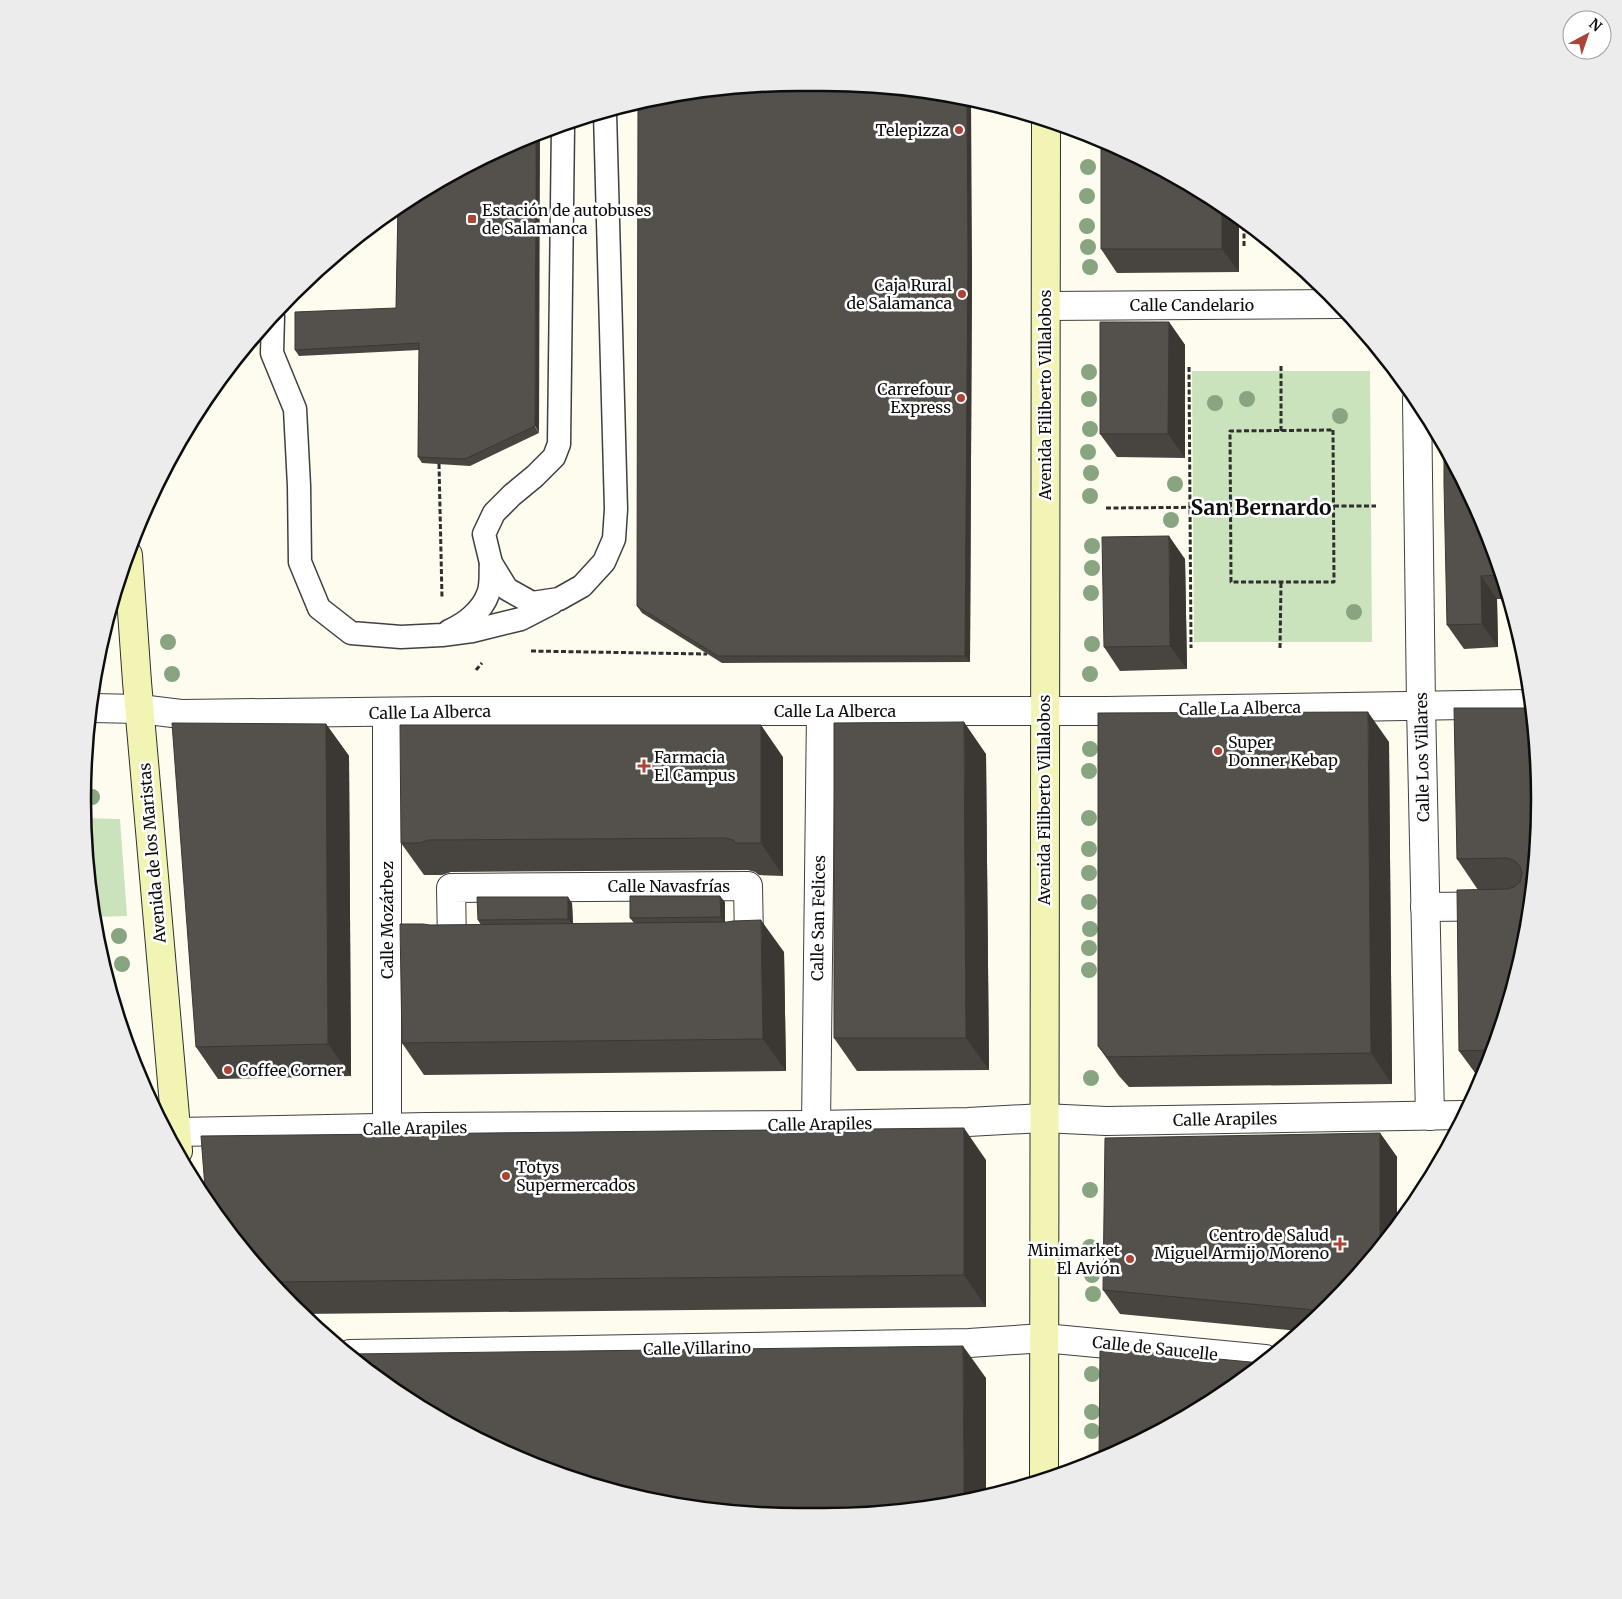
<svg xmlns="http://www.w3.org/2000/svg" width="1622" height="1599" viewBox="0 0 1622 1599" font-family="Merriweather,serif">
<style>
.green{fill:#cbe3bd}
.lines{fill:none;stroke-linecap:round;stroke-linejoin:round}
.lane-casing{stroke:#404040;stroke-width:25}
.street-casing{stroke:#404040;stroke-width:30}
.secondary-casing{stroke:#2f2f2f;stroke-width:30}
.path{stroke:#2f2f2f;stroke-width:3;stroke-dasharray:5 2.5;stroke-linecap:butt}
.lane{stroke:#fff;stroke-width:22}
.street{stroke:#fff;stroke-width:28}
.secondary{stroke:#f1f4b3;stroke-width:28}
.tree{fill:#88a480}
.wall{fill:#484540}
.shaded-wall{fill:#3b3834}
.building{fill:#54504b;stroke:#3b3834}
.poi-dot{fill:#aa4437;stroke:#fff;stroke-width:2}
.labels{text-anchor:middle;dominant-baseline:central;stroke-width:5;stroke-linejoin:round;paint-order:stroke}
.poi-label{font-size:16px;fill:#0d0d0d;stroke:#fff;text-anchor:end}
.street-label{font-size:16px;fill:#0d0d0d;stroke:#fff}
.district-label{font-size:21px;font-weight:bold;fill:#0d0d0d;stroke:#fff}
.rim{fill:none;stroke:#0d0d0d;stroke-width:2.5}
</style>
<rect width="100%" height="100%" fill="#fdfcef"/>
<!-- green -->
<g class="green">
<polygon points="1192,371 1370,371 1372,642 1194,642"/>
<polygon points="84,818 120,819 127,916 94,917"/>
</g>
<g class="lines">
<!-- lane casing -->
<g class="lane-casing">
<g id="lane">
<polyline points="563,126 559,444 554,457 535,476 512,495 494,513 484,534 491,563 507,589 532,603 559,599 582,586 604,562 614,539 616,509 605,113"/>
<polyline points="273,317 272,353 295,409 299,486 300,562 319,608 351,633 401,637 442,635 472,631 521,619 552,603"/>
<path d="M449 631C465 624 482 611 488 594 492 585 490 572 491 563"/>
</g>
</g>
<!-- street casing -->
<g class="street-casing">
<g id="street">
<polyline points="1046,306 1339,304"/>
<polyline points="1417,399 1421,705 1430,1116"/>
<polyline points="92,708 140,709 181,714 435,711 1106,711 1530,704"/>
<polyline points="387,712 387,1128"/>
<polygon points="748,886 749,939 452,942 451,888"/>
<polyline points="1425,907 1529,906"/>
<polyline points="816,1125 821,711"/>
<polyline points="177,1132 427,1127 816,1125 968,1122 1043,1118 1106,1121 1463,1115"/>
<polyline points="350,1354 969,1343 1044,1338 1265,1359"/>
</g>
</g>
<!-- secondary casing -->
<g class="secondary-casing">
<g id="secondary">
<polyline points="128,555 137,682 178,1151"/>
<polyline points="1044,1478 1046,122"/>
</g>
</g>
<!-- path -->
<g class="path">
<polyline points="1244,246 1244,222"/>
<polyline points="1281,366 1281,431"/>
<polyline points="1189,367 1191,648"/>
<polygon points="1333,430 1334,582 1231,582 1230,431"/>
<polyline points="439,464 442,598"/>
<polyline points="1334,506 1376,506"/>
<polyline points="1106,508 1231,507"/>
<polyline points="1280,648 1281,582"/>
<polyline points="531,651 707,654"/>
<polyline points="476,670 482,663"/>
</g>
<!-- lane -->
<use href="#lane" class="lane"/>
<!-- street -->
<use href="#street" class="street"/>
<!-- secondary -->
<use href="#secondary" class="secondary"/>
</g>
<!-- trees -->
<g class="tree">
<circle cx="1088" cy="167" r="8"/>
<circle cx="1087" cy="196" r="8"/>
<circle cx="1087" cy="226" r="8"/>
<circle cx="1088" cy="247" r="8"/>
<circle cx="1090" cy="267" r="8"/>
<circle cx="1089" cy="372" r="8"/>
<circle cx="1089" cy="399" r="8"/>
<circle cx="1247" cy="399" r="8"/>
<circle cx="1215" cy="403" r="8"/>
<circle cx="1340" cy="416" r="8"/>
<circle cx="1090" cy="429" r="8"/>
<circle cx="1088" cy="452" r="8"/>
<circle cx="1091" cy="473" r="8"/>
<circle cx="1175" cy="484" r="8"/>
<circle cx="1090" cy="496" r="8"/>
<circle cx="1171" cy="520" r="8"/>
<circle cx="1092" cy="546" r="8"/>
<circle cx="1092" cy="568" r="8"/>
<circle cx="1091" cy="593" r="8"/>
<circle cx="1354" cy="612" r="8"/>
<circle cx="168" cy="642" r="8"/>
<circle cx="1092" cy="644" r="8"/>
<circle cx="172" cy="674" r="8"/>
<circle cx="1090" cy="674" r="8"/>
<circle cx="1090" cy="749" r="8"/>
<circle cx="1089" cy="771" r="8"/>
<circle cx="92" cy="797" r="8"/>
<circle cx="1089" cy="818" r="8"/>
<circle cx="1089" cy="849" r="8"/>
<circle cx="1089" cy="873" r="8"/>
<circle cx="1089" cy="902" r="8"/>
<circle cx="1090" cy="929" r="8"/>
<circle cx="119" cy="936" r="8"/>
<circle cx="1089" cy="948" r="8"/>
<circle cx="122" cy="964" r="8"/>
<circle cx="1089" cy="970" r="8"/>
<circle cx="1091" cy="1078" r="8"/>
<circle cx="1090" cy="1190" r="8"/>
<circle cx="1090" cy="1247" r="8"/>
<circle cx="1092" cy="1275" r="8"/>
<circle cx="1093" cy="1294" r="8"/>
<circle cx="1092" cy="1374" r="8"/>
<circle cx="1092" cy="1412" r="8"/>
<circle cx="1092" cy="1431" r="8"/>
</g>
<!-- wall -->
<g class="wall">
<polygon points="1221,203 1239,218 1239,272 1117,273 1101,249"/>
<polygon points="398,206 539,433 470,466 422,463 418,457 419,350 299,356 295,350 396,308"/>
<polygon points="972,262 970,662 722,663 642,613 637,606"/>
<polygon points="1169,322 1185,345 1185,458 1117,457 1100,434"/>
<polygon points="1485,525 1507,599 1497,599 1498,647 1464,649 1447,625"/>
<polygon points="1185,559 1187,669 1120,671 1104,647"/>
<polygon points="1530,708 1526,939 1485,1074 1481,1081 1459,1051 1478,890 1457,859"/>
<polygon points="326,724 349,756 351,1076 218,1079 196,1047"/>
<polygon points="1389,742 1392,1084 1129,1087 1119,1076 1098,1046"/>
<polygon points="986,754 989,1070 857,1071 834,1038"/>
<polygon points="783,757 783,876 759,875 755,872 748,870 451,872 442,875 424,875 401,843"/>
<polygon points="725,902 725,922 784,952 786,1071 424,1075 402,1043 481,925 478,920 572,903 573,924 634,923 630,918"/>
<polygon points="1380,1133 1397,1157 1330,1306 1299,1331 1120,1314 1103,1290"/>
<polygon points="986,1160 986,1307 301,1314 293,1307 206,1201"/>
</g>
<!-- shaded-wall -->
<g class="shaded-wall">
<polygon points="967,98 971,99 972,262 970,662 965,656"/>
<polygon points="540,133 539,433 535,426 536,134"/>
<polygon points="1222,205 1239,218 1239,272 1222,249"/>
<polygon points="1169,322 1185,345 1185,458 1168,434"/>
<polygon points="1480,516 1485,525 1493,551 1481,534"/>
<polygon points="1169,536 1185,559 1187,669 1170,646"/>
<polygon points="1481,576 1497,599 1498,647 1482,624"/>
<polygon points="1368,712 1389,742 1392,1084 1371,1053"/>
<polygon points="964,722 986,754 989,1070 966,1038"/>
<polygon points="326,724 349,756 351,1076 328,1044"/>
<polygon points="761,725 783,757 783,876 761,843"/>
<polygon points="720,896 725,902 725,924 721,917"/>
<polygon points="568,897 572,903 573,925 568,919"/>
<polygon points="761,920 784,952 786,1071 763,1039"/>
<polygon points="129,1046 137,1058 138,1075 137,1074"/>
<polygon points="964,1128 986,1160 986,1307 964,1275"/>
<polygon points="1380,1133 1397,1157 1397,1224 1380,1244"/>
<polygon points="963,1346 986,1378 986,1496 964,1502"/>
</g>
<!-- building -->
<g class="building">
<polygon points="800,82 962,96 967,98 968,256 965,656 718,656 637,606 638,103 659,96"/>
<polygon points="536,134 535,426 465,459 418,457 419,343 295,350 295,312 396,308 398,206 401,204 525,137"/>
<polygon points="1101,139 1222,205 1222,249 1101,249"/>
<polygon points="1100,322 1169,322 1168,434 1100,434"/>
<polygon points="1444,449 1480,516 1481,534 1488,534 1500,575 1481,576 1482,624 1447,625 1444,483"/>
<polygon points="1169,536 1170,646 1104,647 1102,537"/>
<polygon points="1454,708 1530,708 1540,799 1526,939 1492,1050 1459,1051 1457,890 1507,889 1514,887 1520,882 1522,873 1520,866 1515,861 1507,858 1457,859"/>
<polygon points="1368,712 1371,1053 1107,1057 1098,1046 1098,713"/>
<polygon points="964,722 966,1038 834,1038 834,723"/>
<polygon points="172,723 326,724 328,1044 196,1047"/>
<polygon points="400,725 761,725 761,843 736,843 733,840 725,838 428,840 420,843 401,843"/>
<polygon points="630,896 720,896 721,917 630,918"/>
<polygon points="477,897 568,897 568,919 478,920"/>
<polygon points="761,920 763,1039 402,1043 400,924 423,924 430,925 727,922 733,921"/>
<polygon points="964,1128 964,1275 272,1282 206,1201 201,1136"/>
<polygon points="1380,1133 1380,1244 1330,1306 1324,1311 1103,1290 1105,1138"/>
<polygon points="963,1346 964,1502 822,1516 660,1503 525,1462 401,1396 351,1354"/>
<polygon points="1100,1348 1261,1363 1221,1396 1099,1461"/>
</g>
<!-- markers -->
<g class="poi-dot">
<circle cx="959" cy="130" r="5"/>
<rect x="467" y="214" width="10" height="10" rx="2.5"/>
<circle cx="962" cy="294" r="5"/>
<circle cx="961" cy="398" r="5"/>
<circle cx="1218" cy="751" r="5"/>
<path d="M641.5 758.5h5v5h5v5h-5v5h-5v-5h-5v-5h5z"/>
<circle cx="228" cy="1070" r="5"/>
<circle cx="506" cy="1176" r="5"/>
<path d="M1337.5 1236.5h5v5h5v5h-5v5h-5v-5h-5v-5h5z"/>
<circle cx="1130" cy="1259" r="5"/>
</g>
<g class="labels">
<!-- poi labels -->
<g class="poi-label">
<text x="949" y="130">Telepizza</text>
<text x="482" y="210" text-anchor="start">Estación de autobuses<tspan x="482" dy="18">de Salamanca</tspan></text>
<text x="952" y="285">Caja Rural<tspan x="952" dy="18">de Salamanca</tspan></text>
<text x="951" y="389">Carrefour<tspan x="951" dy="18">Express</tspan></text>
<text x="1228" y="742" text-anchor="start">Super<tspan x="1228" dy="18">Donner Kebap</tspan></text>
<text x="654" y="757" text-anchor="start">Farmacia<tspan x="654" dy="18">El Campus</tspan></text>
<text x="238" y="1070" text-anchor="start">Coffee Corner</text>
<text x="516" y="1167" text-anchor="start">Totys<tspan x="516" dy="18">Supermercados</tspan></text>
<text x="1329" y="1235">Centro de Salud<tspan x="1329" dy="18">Miguel Armijo Moreno</tspan></text>
<text x="1120" y="1250">Minimarket<tspan x="1120" dy="18">El Avión</tspan></text>
</g>
<!-- street labels -->
<g class="street-label">
<text x="1192" y="305">Calle Candelario</text>
<text transform="translate(1045 395) rotate(-90)">Avenida Filiberto Villalobos</text>
<text transform="translate(1240 708) rotate(-1)">Calle La Alberca</text>
<text x="835" y="711">Calle La Alberca</text>
<text transform="translate(430 712) rotate(-1)">Calle La Alberca</text>
<text transform="translate(1422 757) rotate(-91)">Calle Los Villares</text>
<text transform="translate(1044 800) rotate(-90)">Avenida Filiberto Villalobos</text>
<text transform="translate(152 853) rotate(-95)">Avenida de los Maristas</text>
<text x="669" y="886">Calle Navasfrías</text>
<text transform="translate(818 918) rotate(-89)">Calle San Felices</text>
<text transform="translate(387 920) rotate(-90)">Calle Mozárbez</text>
<text transform="translate(1225 1119) rotate(-1)">Calle Arapiles</text>
<text transform="translate(820 1124) rotate(-1)">Calle Arapiles</text>
<text transform="translate(415 1128) rotate(-1)">Calle Arapiles</text>
<text transform="translate(697 1348) rotate(-1)">Calle Villarino</text>
<text transform="translate(1155 1348) rotate(6)">Calle de Saucelle</text>
</g>
<!-- district labels -->
<g class="district-label">
<text x="1261" y="507">San Bernardo</text>
</g>
</g>
<!-- crop -->
<path d="M0 0H1622V1599H0ZM799 91H823A708 708 0 0 1 1531 799V800A708 708 0 0 1 823 1508H799A708 708 0 0 1 91 800V799A708 708 0 0 1 799 91Z" fill="#ececec" fill-rule="evenodd"/>
<path class="rim" d="M799 91H823A708 708 0 0 1 1531 799V800A708 708 0 0 1 823 1508H799A708 708 0 0 1 91 800V799A708 708 0 0 1 799 91Z"/>
<!-- north arrow -->
<g transform="translate(1587 35) rotate(40)"><circle r="24" fill="#ffffff" stroke="#9e9e9e"/>
<path d="M0-4L9 19L0 12L-9 19Z" fill="#aa4437"/>
<text y="-8" font-size="14" font-weight="bold" text-anchor="middle" fill="#0d0d0d">N</text>
</g>
</svg>
